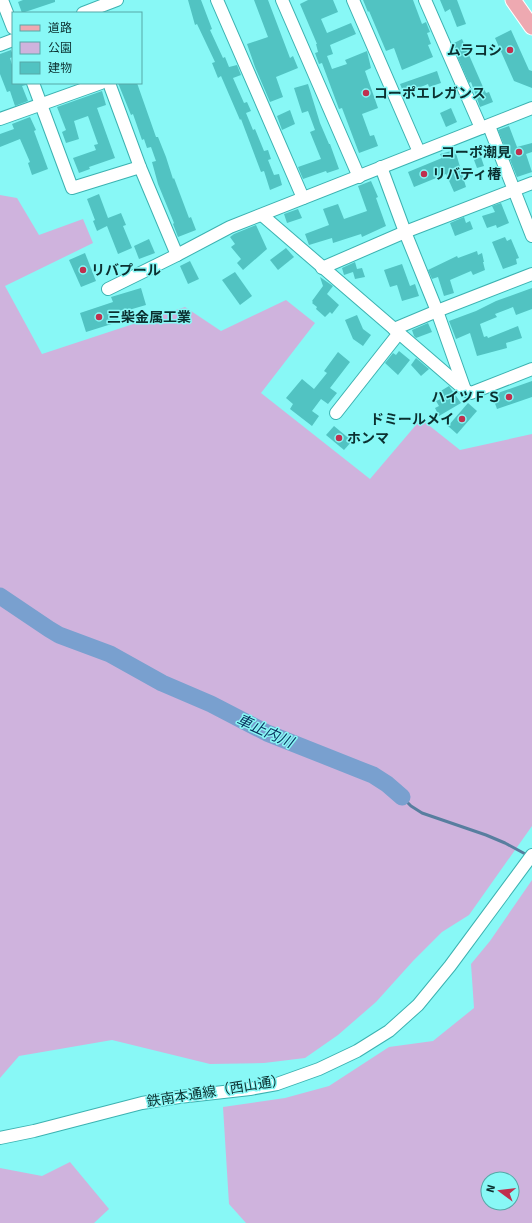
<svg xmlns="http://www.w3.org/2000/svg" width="532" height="1223" viewBox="0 0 532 1223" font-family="Signika,'Noto Sans JP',sans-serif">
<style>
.green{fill:#cfb3dd;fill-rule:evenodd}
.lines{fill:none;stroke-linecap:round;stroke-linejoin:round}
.stream{stroke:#587e9f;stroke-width:3}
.river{stroke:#79a0cf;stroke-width:17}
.building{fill:#51c3c2}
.minor-casing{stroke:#3cb2b1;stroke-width:14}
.major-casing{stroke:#fff;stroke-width:17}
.minor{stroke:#fff;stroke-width:12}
.major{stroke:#eea9b1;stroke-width:15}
.poi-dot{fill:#c0304e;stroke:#88f8f6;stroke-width:1.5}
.labels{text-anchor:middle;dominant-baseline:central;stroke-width:3;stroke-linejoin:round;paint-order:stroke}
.poi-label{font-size:14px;font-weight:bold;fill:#0b3030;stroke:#88f8f6;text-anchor:start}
.street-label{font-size:14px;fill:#0b3030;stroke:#88f8f6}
.water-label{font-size:15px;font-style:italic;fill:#09325e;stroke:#88f8f6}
</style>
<rect width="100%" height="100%" fill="#88f8f6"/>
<!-- green -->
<g class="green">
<polygon points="0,195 17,198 39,235 83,219 93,243 5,286 42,354 185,307 221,331 286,300 315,323 261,393 370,479 421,419 460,450 532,434 532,826 469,915 442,932 413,961 376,1002 338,1035 305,1058 264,1063 210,1064 112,1040 19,1056 0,1078"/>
<path d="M532 880V1223H246L229 1204 223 1107 285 1098 329 1086 389 1047 433 1041 474 1008 471 964 490 941ZM488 1179H512V1203H488Z"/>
<polygon points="70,1162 109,1209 94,1223 0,1223 0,1168 42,1176"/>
</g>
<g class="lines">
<!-- stream -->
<polyline class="stream" points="402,797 411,806 422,813 486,835 505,843 529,856"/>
<!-- river -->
<polyline class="river" points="0,596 49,629 59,635 110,654 162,683 211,704 267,733 373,775 387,784 402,797"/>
</g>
<!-- building -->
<g class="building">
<polygon points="23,0 55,0 55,2 22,13 18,2"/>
<polygon points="188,0 201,0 212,29 210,30 223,58 225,57 229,67 237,65 241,75 233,78 244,103 247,102 251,111 246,113 253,130 255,129 264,151 268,150 271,159 268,160 274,175 279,174 282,185 270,190 264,171 261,172 241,119 240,120 221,76 218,78 212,63 215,62 197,24 195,25"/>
<polygon points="254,0 268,0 290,58 293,56 298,68 276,77 283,97 270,102 255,67 247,44 268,37"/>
<polygon points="308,0 333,0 338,12 321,19 327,33 351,23 356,34 330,45 333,54 327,56 332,69 347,64 345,60 367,51 371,68 365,71 378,108 362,114 370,136 374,135 378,146 359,153 342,108 339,109 322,63 319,64 315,53 318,52 316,44 317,44 300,4"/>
<polygon points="363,0 413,0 422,24 426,22 430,32 427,33 431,44 428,45 433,57 402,70 394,48 386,51 369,11 368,12"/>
<polygon points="440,0 457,0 466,24 457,27 450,9 445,12"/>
<polygon points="511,30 529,70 532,71 532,88 514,81 495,38"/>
<polygon points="462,39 483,87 486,93 489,92 493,102 480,107 471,82 469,83 452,44"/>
<polygon points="11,50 13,55 13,57 10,58 13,68 13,83 26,83 26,85 22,86 28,101 15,106 10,91 7,92 0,74 0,54"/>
<polygon points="437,71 441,83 429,87 428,84 404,94 400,84"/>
<polygon points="118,83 137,83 156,137 158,137 166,157 173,179 174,178 189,218 191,217 196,230 178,237 173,224 174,223 158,184 152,162 156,161 151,147 147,148 144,139 142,140 133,114 131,115"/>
<polygon points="308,84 320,123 329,144 330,144 339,169 327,173 326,171 303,179 298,167 321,159 310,132 315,130 308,111 302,113 294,88"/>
<polygon points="102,91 106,105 97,108 115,158 89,167 90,169 79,173 73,158 96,150 94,145 98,144 88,116 74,121 79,139 66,143 62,132 66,130 57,107"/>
<polygon points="451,108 457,122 446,127 440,113"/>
<polygon points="290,110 295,124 282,130 277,116"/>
<polygon points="30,117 36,130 34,131 48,169 32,175 28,163 30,162 20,139 0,147 0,134 14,129 12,124"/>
<polygon points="509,126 517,147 532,143 532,152 526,154 532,172 517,177 498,130"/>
<polygon points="455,150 466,187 454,192 446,174 414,187 408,172 442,158 440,154"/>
<polygon points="481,157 484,166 477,168 474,160"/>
<polygon points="371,181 378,197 376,198 386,226 362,237 361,234 333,243 332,238 309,245 305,234 329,225 323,209 338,204 344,219 367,211 358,186"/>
<polygon points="99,194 108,218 121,213 126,225 123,226 132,248 118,254 107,226 97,231 93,221 95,220 87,199"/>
<polygon points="501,203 509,223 497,228 496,225 487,228 482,216 495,212 492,206"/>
<polygon points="298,209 302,218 287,223 284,214"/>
<polygon points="464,217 466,223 470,221 473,229 455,236 450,223"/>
<polygon points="256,225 267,249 243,270 237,263 241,259 231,247 235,244 230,237 234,234"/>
<polygon points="505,237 507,241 511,239 519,258 516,259 517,264 503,269 492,242"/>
<polygon points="149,239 155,253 139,259 134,246"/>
<polygon points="286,248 294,257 278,270 270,260"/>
<polygon points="477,251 478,255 482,253 484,262 483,262 485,270 473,275 471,271 450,280 454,293 444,296 438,277 432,279 428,270 457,256 458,258"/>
<polygon points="85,253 96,281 81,287 69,260"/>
<polygon points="190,261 199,279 188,284 180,266"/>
<polygon points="355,262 357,269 362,268 365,277 355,279 353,272 344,275 342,268"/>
<polygon points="402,264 410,286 415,284 419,296 402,301 397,285 390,287 384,270"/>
<polygon points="235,272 252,296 240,305 222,280"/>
<polygon points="320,277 333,286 327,294 339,305 332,314 330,312 325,317 316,309 317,307 312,303 313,302 312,301 323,286"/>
<polygon points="141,288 146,305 115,314 118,322 86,332 80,313 113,302 111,297"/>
<polygon points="532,288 532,309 516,315 513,307 495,314 497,317 480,324 484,337 487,336 488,338 518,326 522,338 506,343 507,348 477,356 470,333 456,339 449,321 476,311 496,301"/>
<polygon points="357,315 363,329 371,335 363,346 353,339 345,320"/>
<polygon points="428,323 432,332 416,338 414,336 412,330"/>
<polygon points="399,351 410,360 398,375 385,363 393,353 396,355"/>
<polygon points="338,352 350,362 330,388 337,393 328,404 321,399 312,411 319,416 312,426 290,409 293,404 286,398 302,379 314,389 327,373 324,371"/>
<polygon points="416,358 429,369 421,376 411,365"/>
<polygon points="532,381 532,397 497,409 492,395"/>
<polygon points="449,386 461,403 439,416 435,408 439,406 436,401 443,398 439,392"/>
<polygon points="468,403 477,411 457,434 448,426"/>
<polygon points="334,426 352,441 344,450 326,435"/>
</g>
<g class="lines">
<!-- minor casing -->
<g class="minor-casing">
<g id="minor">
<polyline points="2,0 13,28"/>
<polyline points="217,0 303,198"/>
<polyline points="282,0 359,177"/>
<polyline points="353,0 419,152"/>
<polyline points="425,0 481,128"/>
<polyline points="83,13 117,0"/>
<polyline points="0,45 13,40"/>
<polyline points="33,83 72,188 140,167"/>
<polyline points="109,83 140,167 177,255"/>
<polyline points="0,119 101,83"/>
<polyline points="489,126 532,236"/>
<polyline points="381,167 405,232 437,311 465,390"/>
<polyline points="262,215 465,390 471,393 532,369"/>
<polyline points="322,268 405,232 532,183"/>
<polyline points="108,289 177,255 230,227 532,108"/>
<polyline points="394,329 437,311 532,274"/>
<polyline points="336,413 399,333"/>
<polyline points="0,1138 34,1131 142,1103 179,1097 250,1089 277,1084 319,1069 357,1051 389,1031 418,1005 450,966 532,855"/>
</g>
</g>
<!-- major casing -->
<g class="major-casing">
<polyline id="major" points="513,0 532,27"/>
</g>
<!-- minor -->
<use href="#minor" class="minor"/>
<!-- major -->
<use href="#major" class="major"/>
</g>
<!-- markers -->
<g class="poi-dot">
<circle cx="510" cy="50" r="4"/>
<circle cx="366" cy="93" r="4"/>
<circle cx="519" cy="152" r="4"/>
<circle cx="424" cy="174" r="4"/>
<circle cx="83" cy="270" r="4"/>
<circle cx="99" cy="317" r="4"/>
<circle cx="509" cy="397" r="4"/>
<circle cx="462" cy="419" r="4"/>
<circle cx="339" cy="438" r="4"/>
</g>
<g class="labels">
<!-- poi labels -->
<g class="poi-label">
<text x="502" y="50" text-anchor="end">ムラコシ</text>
<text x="374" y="93">コーポエレガンス</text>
<text x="511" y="152" text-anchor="end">コーポ潮見</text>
<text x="432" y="174">リバティ椿</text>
<text x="91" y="270">リバプール</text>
<text x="107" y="317">三柴金属工業</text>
<text x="501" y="397" text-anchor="end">ハイツＦＳ</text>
<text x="454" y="419" text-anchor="end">ドミールメイ</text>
<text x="347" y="438">ホンマ</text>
</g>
<!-- street labels -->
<g class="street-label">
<text transform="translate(216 1091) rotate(-9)">鉄南本通線（西山通）</text>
</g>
<!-- water labels -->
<g class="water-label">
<text transform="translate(265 731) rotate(24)">車止内川</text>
</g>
</g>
<!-- legend -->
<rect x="12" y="12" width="130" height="72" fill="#88f8f6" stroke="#56a8a7"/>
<rect x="20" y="25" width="20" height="6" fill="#eea9b1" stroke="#56a8a7"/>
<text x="48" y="32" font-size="12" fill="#0b3030">道路</text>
<rect x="20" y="42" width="20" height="12" fill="#cfb3dd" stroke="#56a8a7"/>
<text x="48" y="52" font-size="12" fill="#0b3030">公園</text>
<rect x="20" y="62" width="20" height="12" fill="#51c3c2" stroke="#56a8a7"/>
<text x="48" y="72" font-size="12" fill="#0b3030">建物</text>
<!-- north arrow -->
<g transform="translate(500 1191) rotate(285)"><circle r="19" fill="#88f8f6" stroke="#56a8a7"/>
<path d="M0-3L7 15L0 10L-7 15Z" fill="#c0304e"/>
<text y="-6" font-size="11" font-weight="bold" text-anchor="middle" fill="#0b3030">N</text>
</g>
</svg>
